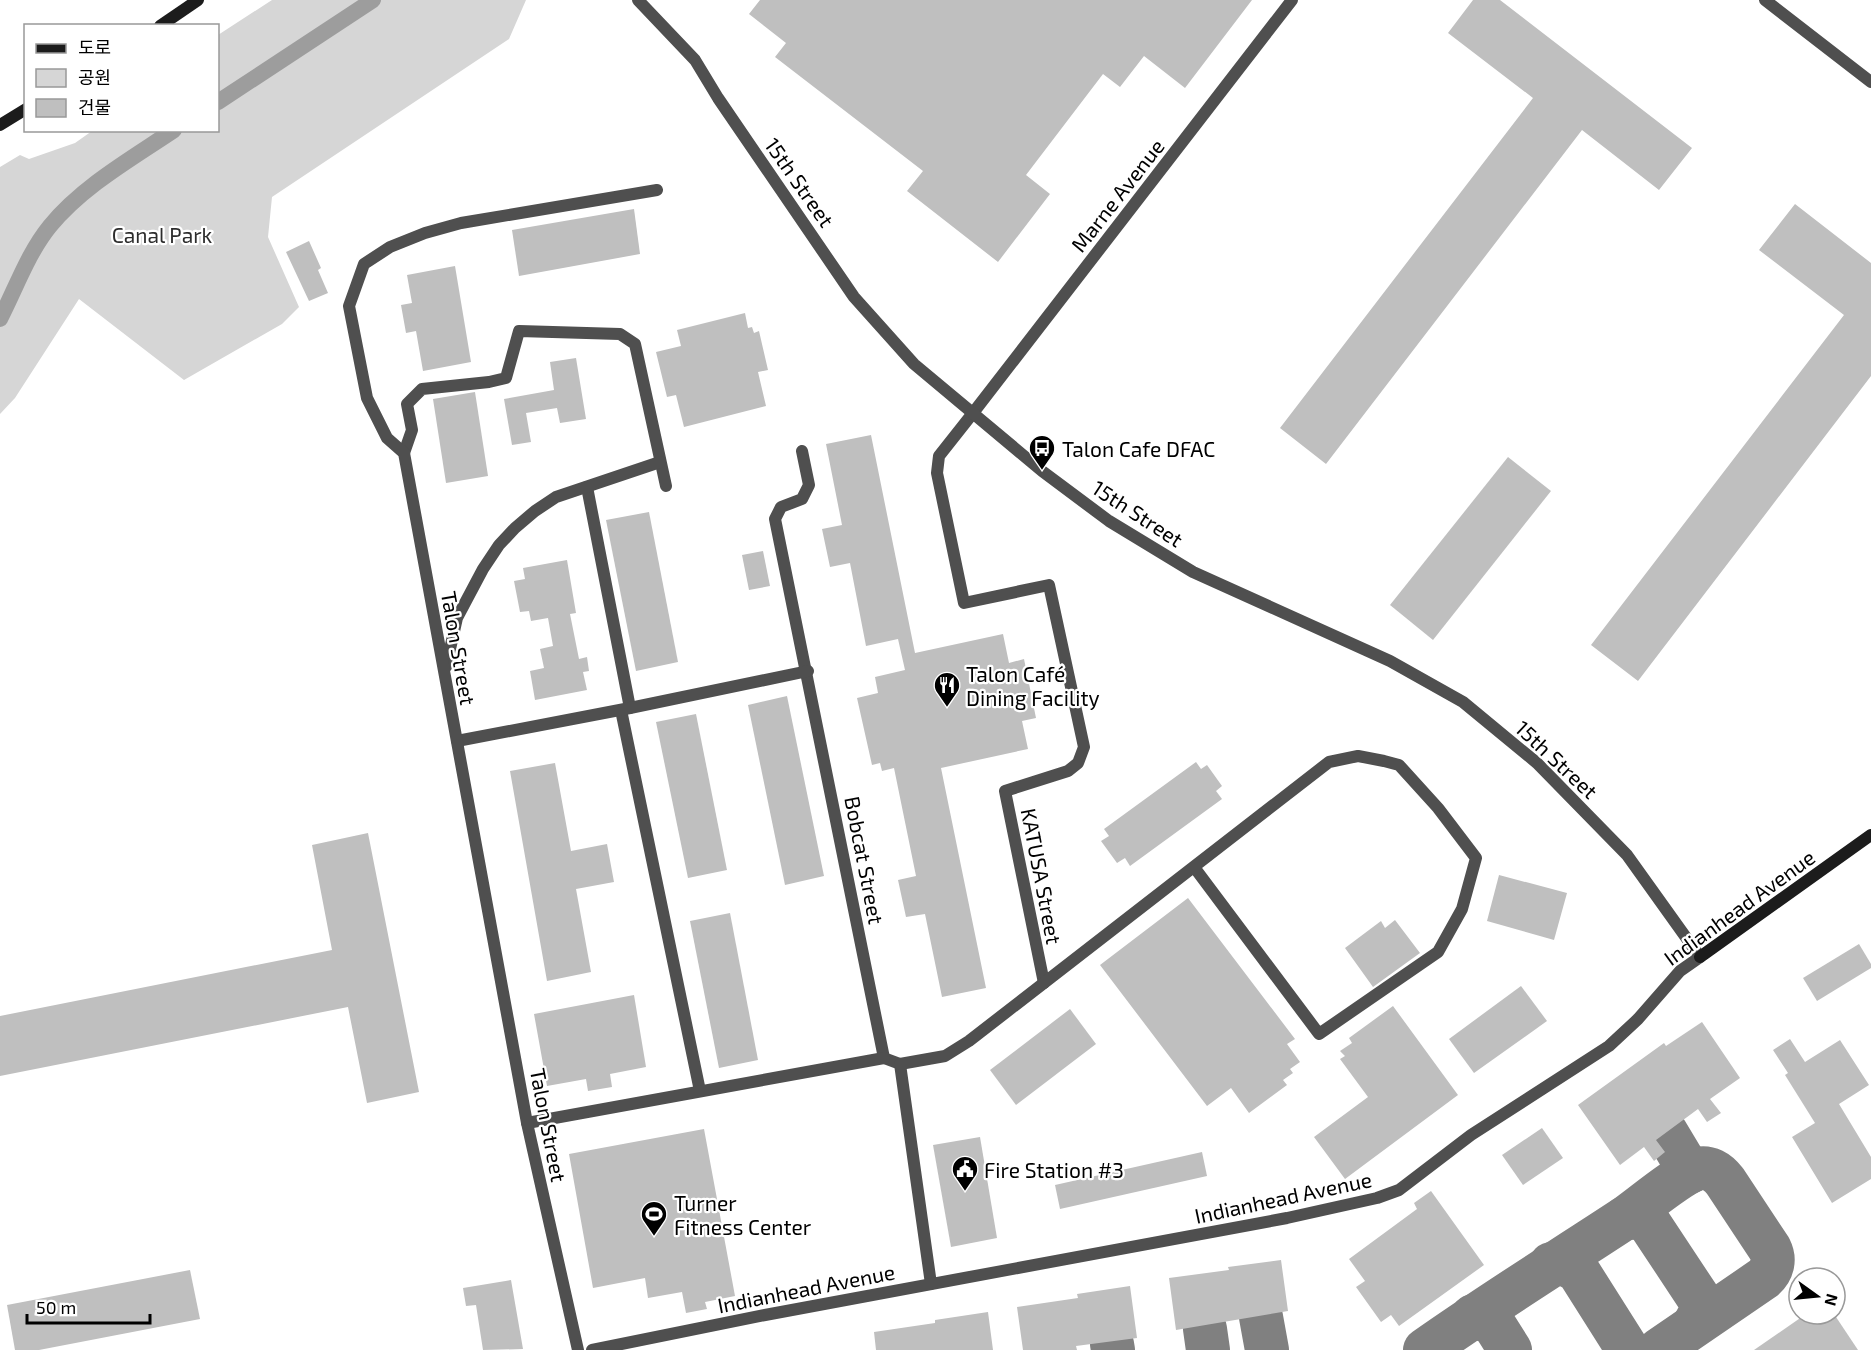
<svg xmlns="http://www.w3.org/2000/svg" width="1871" height="1350" viewBox="0 0 1871 1350" font-family="'Exo 2','Noto Sans KR',sans-serif">
<style>
.green{fill:#d6d6d6}
.lines{fill:none;stroke-linecap:round;stroke-linejoin:round}
.canal{stroke:#9d9d9d;stroke-width:16}
.taxiway{stroke:#808080;stroke-width:44}
.building{fill:#bfbfbf}
.minor{stroke:#4f4f4f;stroke-width:12}
.tertiary{stroke:#4f4f4f;stroke-width:12}
.secondary{stroke:#1c1c1c;stroke-width:12}
.labels{text-anchor:middle;dominant-baseline:central;stroke-width:4.5;stroke-linejoin:round;paint-order:stroke}
.street-label{font-size:21px;fill:#000;stroke:#fff}
.park-label{font-size:21px;fill:#2d2d2d;stroke:#fff}
.poi-label{font-size:21px;fill:#000;stroke:#fff;text-anchor:start}
</style>
<rect width="100%" height="100%" fill="#fff"/>
<!-- green -->
<polygon class="green" points="272,0 526,0 509,39 272,197 268,237 299,307 282,324 184,380 79,299 15,398 0,414 0,167 20,155 29,159 75,143 92,131 218,130 218,35"/>
<g class="lines">
<!-- canal -->
<g class="canal">
<polyline points="218,102 373,0"/>
<path d="M0 319C16 288 28 253 50 226 83 186 131 159 174 130"/>
</g>
<!-- taxiway -->
<g class="taxiway">
<polyline points="1666,1132 1690,1172"/>
<polyline points="1625,1218 1637,1217 1649,1223 1700,1300 1701,1312 1694,1325"/>
<polyline points="1551,1264 1565,1264 1578,1271 1628,1350"/>
<polyline points="1473,1316 1493,1323 1510,1350"/>
<polyline points="1261,1317 1267,1350"/>
<polyline points="1205,1329 1208,1350"/>
<polyline points="1112,1344 1113,1350"/>
<path d="M1425 1350C1490 1304 1558 1262 1625 1218 1642 1206 1680 1174 1697 1169 1709 1166 1718 1172 1725 1181L1770 1249C1775 1259 1773 1270 1764 1278L1659 1350"/>
</g>
</g>
<!-- building -->
<g class="building">
<polygon points="760,0 1252,0 1185,88 1144,56 1120,87 1103,74 1026,175 1050,194 998,262 907,191 923,171 775,57 786,43 749,14"/>
<polygon points="1473,0 1500,0 1692,148 1659,190 1582,130 1326,464 1280,428 1533,98 1448,33"/>
<polygon points="1795,204 1871,263 1871,376 1638,681 1591,645 1844,315 1759,250"/>
<polygon points="634,209 640,254 519,276 512,230"/>
<polygon points="309,241 321,268 318,270 328,293 309,301 286,252"/>
<polygon points="455,266 471,362 423,371 416,331 406,333 401,305 412,303 407,275"/>
<polygon points="745,313 748,328 752,327 754,333 759,331 768,370 758,372 766,406 684,427 676,395 667,397 656,352 681,346 677,330"/>
<polygon points="576,358 586,419 560,423 557,408 526,413 531,442 512,445 504,399 554,390 550,362"/>
<polygon points="475,392 488,476 446,483 433,399"/>
<polygon points="871,435 915,653 1003,634 1009,663 1024,659 1036,718 1022,721 1028,749 941,768 986,988 942,997 925,914 906,917 898,880 916,876 894,768 882,771 880,763 872,765 857,698 878,693 875,677 905,670 898,639 866,646 850,563 830,567 822,529 842,525 826,444"/>
<polygon points="1508,457 1551,491 1433,640 1390,605"/>
<polygon points="649,512 678,662 636,671 606,520"/>
<polygon points="763,551 770,586 749,590 742,555"/>
<polygon points="567,560 576,613 570,614 579,659 587,657 589,671 583,672 587,690 535,700 530,671 544,668 540,649 553,646 548,618 531,621 529,611 520,612 514,581 525,579 523,568"/>
<polygon points="787,696 824,876 785,885 748,705"/>
<polygon points="696,714 727,870 688,878 656,722"/>
<polygon points="1196,762 1201,769 1207,765 1222,786 1216,791 1222,799 1130,866 1125,858 1117,863 1101,841 1109,836 1104,829"/>
<polygon points="555,763 571,851 607,844 614,882 576,889 591,972 547,981 510,771"/>
<polygon points="368,833 419,1092 367,1103 348,1007 0,1076 0,1016 332,950 312,845"/>
<polygon points="1499,875 1567,893 1554,940 1487,921"/>
<polygon points="1188,898 1295,1039 1287,1044 1300,1062 1290,1069 1293,1073 1283,1080 1287,1085 1249,1113 1231,1088 1207,1106 1100,965"/>
<polygon points="730,913 758,1060 719,1068 690,921"/>
<polygon points="1395,920 1420,953 1373,987 1345,948 1381,921 1385,928"/>
<polygon points="1859,944 1871,964 1871,968 1817,1001 1803,978"/>
<polygon points="1521,986 1547,1021 1474,1073 1449,1039"/>
<polygon points="634,995 646,1067 610,1074 612,1087 588,1091 586,1079 547,1086 534,1014"/>
<polygon points="1393,1006 1458,1095 1345,1179 1314,1137 1368,1097 1340,1059 1345,1056 1340,1051 1352,1043 1349,1038"/>
<polygon points="1070,1009 1096,1044 1016,1105 990,1070"/>
<polygon points="1702,1022 1740,1078 1710,1099 1721,1113 1707,1122 1698,1109 1656,1140 1665,1152 1654,1161 1644,1147 1620,1165 1578,1105 1664,1043 1666,1046"/>
<polygon points="1790,1039 1805,1062 1840,1040 1869,1085 1839,1104 1871,1157 1871,1179 1832,1203 1792,1137 1815,1123 1785,1075 1788,1073 1773,1050"/>
<polygon points="1542,1128 1563,1158 1523,1185 1502,1155"/>
<polygon points="704,1129 735,1296 705,1302 707,1309 686,1313 682,1292 648,1298 645,1278 593,1288 569,1154"/>
<polygon points="980,1137 997,1238 951,1247 933,1145"/>
<polygon points="1202,1152 1207,1176 1060,1209 1055,1185"/>
<polygon points="1431,1191 1484,1265 1399,1326 1391,1315 1381,1322 1356,1287 1365,1281 1349,1259 1417,1209 1414,1203"/>
<polygon points="1281,1260 1288,1311 1176,1330 1169,1278 1229,1270 1228,1267"/>
<polygon points="190,1270 200,1319 39,1350 15,1350 7,1305"/>
<polygon points="511,1280 523,1349 483,1350 476,1305 466,1306 463,1288"/>
<polygon points="1130,1286 1137,1338 1076,1346 1077,1350 1023,1350 1017,1307 1078,1298 1077,1294"/>
<polygon points="988,1312 993,1350 876,1350 874,1332 935,1323 935,1320"/>
<polygon points="1806,1314 1834,1314 1858,1350 1754,1350"/>
</g>
<g class="lines">
<!-- minor -->
<g class="minor">
<polyline points="973,413 939,456 937,473 964,603 1049,585 1084,747 1078,763 1068,771 1005,791 1044,983"/>
<polyline points="802,451 809,485 802,499 781,507 775,519 884,1058 900,1064 931,1284"/>
<polyline points="404,453 412,430 407,404 422,389 489,382 506,378 519,331 620,334 635,344 666,486"/>
<polyline points="587,487 630,708"/>
<polyline points="446,667 457,618 483,569 499,545 515,528 535,511 556,497 660,462"/>
<polyline points="621,710 700,1091"/>
<polyline points="457,741 630,708 808,671"/>
<polyline points="900,1064 945,1056 969,1041 1329,762 1358,756 1384,761 1399,765 1438,808 1476,858 1462,909 1438,952 1319,1034 1194,867"/>
<polyline points="527,1123 884,1058"/>
<polyline points="578,1350 527,1123 404,453 387,438 367,398 349,306 364,264 390,247 425,233 461,223 657,190"/>
</g>
<!-- tertiary -->
<g class="tertiary">
<polyline points="1765,0 1871,82"/>
<polyline points="973,413 1292,0"/>
<polyline points="592,1350 765,1315 1287,1218 1377,1198 1399,1190 1471,1135 1609,1046 1638,1019 1680,971 1700,957 1627,855 1537,763 1463,702 1390,661 1193,572 1109,521 1042,471 914,364 854,297 718,98 695,60 638,0"/>
</g>
<!-- secondary -->
<g class="secondary">
<polyline points="160,26 198,0"/>
<polyline points="0,125 26,109"/>
<polyline points="1700,957 1871,835"/>
</g>
</g>
<!-- icons -->
<defs>
<g id="bus-pin" transform="scale(1.35)"><path d="M0 17L-7.5 6A9.5 9.5 0 1 1 7.5 6Z" fill="#000" stroke="#fff"/><path d="M-5-6H5V4H4V6H2V4H-2V6H-4V4H-5ZM-3.5-4V0h7V-4ZM-3.5 1.2v1.5H-2V1.2ZM2 1.2v1.5H3.5V1.2Z" fill="#fff"/></g>
<g id="restaurant-pin" transform="scale(1.35)"><path d="M0 17L-7.5 6A9.5 9.5 0 1 1 7.5 6Z" fill="#000" stroke="#fff"/><path d="M-5-6h1v4h1v-4h1v4h1v-4h1v5L-1.5 .5V6h-2V.5L-5-1ZM5-6V6H3V1.5H1.5Q1.5-4 5-6Z" fill="#fff"/></g>
<g id="civic-pin" transform="scale(1.35)"><path d="M0 17L-7.5 6A9.5 9.5 0 1 1 7.5 6Z" fill="#000" stroke="#fff"/><path d="M-.6-6.5H3V-4.5H.6V-3L4-1V1h2V6H-6V1h2V-1L-.6-3ZM-1.2 2.5V6h2.4V2.5Z" fill="#fff"/></g>
<g id="stadium-pin" transform="scale(1.35)"><path d="M0 17L-7.5 6A9.5 9.5 0 1 1 7.5 6Z" fill="#000" stroke="#fff"/><path d="M0-5a6.5 5 0 1 0 0 10a6.5 5 0 1 0 0-10ZM-3.5-1.8h7v3.6h-7Z" fill="#fff"/></g>
</defs>
<g fill-rule="evenodd">
<use href="#bus-pin" x="1042" y="448"/>
<use href="#restaurant-pin" x="947" y="685"/>
<use href="#civic-pin" x="965" y="1169"/>
<use href="#stadium-pin" x="654" y="1214"/>
</g>
<g class="labels">
<!-- street labels -->
<g class="street-label">
<text transform="translate(800 182) rotate(55)">15th Street</text>
<text transform="translate(1117 195) rotate(-52)">Marne Avenue</text>
<text transform="translate(1138 513) rotate(33)">15th Street</text>
<text transform="translate(459 648) rotate(80)">Talon Street</text>
<text transform="translate(1557 759) rotate(43)">15th Street</text>
<text transform="translate(865 860) rotate(79)">Bobcat Street</text>
<text transform="translate(1042 876) rotate(79)">KATUSA Street</text>
<text transform="translate(1739 907) rotate(-36)">Indianhead Avenue</text>
<text transform="translate(549 1125) rotate(79)">Talon Street</text>
<text transform="translate(1283 1197) rotate(-12)">Indianhead Avenue</text>
<text transform="translate(806 1288) rotate(-11)">Indianhead Avenue</text>
</g>
<!-- park labels -->
<g class="park-label">
<text x="162" y="234">Canal Park</text>
</g>
<!-- poi labels -->
<g class="poi-label">
<text x="1062" y="448">Talon Cafe DFAC</text>
<text x="966" y="673">Talon Café<tspan x="966" dy="24">Dining Facility</tspan></text>
<text x="984" y="1169">Fire Station #3</text>
<text x="674" y="1202">Turner<tspan x="674" dy="24">Fitness Center</tspan></text>
</g>
</g>
<!-- legend -->
<rect x="24" y="24" width="195" height="108" fill="#ffffff" stroke="#999999" stroke-width="1.5"/>
<rect x="36" y="44" width="30" height="9" fill="#1c1c1c" stroke="#999999" stroke-width="1.5"/>
<text x="78" y="54" font-size="18" fill="#000000">도로</text>
<rect x="36" y="69" width="30" height="18" fill="#d6d6d6" stroke="#999999" stroke-width="1.5"/>
<text x="78" y="84" font-size="18" fill="#000000">공원</text>
<rect x="36" y="99" width="30" height="18" fill="#bfbfbf" stroke="#999999" stroke-width="1.5"/>
<text x="78" y="114" font-size="18" fill="#000000">건물</text>
<!-- north arrow -->
<g transform="translate(1817 1296) rotate(105)"><circle r="28" fill="#ffffff" stroke="#999999" stroke-width="1.5"/>
<path d="M0-4.5L10 22L0 15L-10 22Z" fill="#000000"/>
<text y="-9" font-size="16" font-weight="bold" text-anchor="middle" fill="#000000">N</text>
</g>
<!-- scale -->
<path d="M27 1314v9h123v-9" fill="none" stroke="#000000" stroke-width="3"/>
<text x="36" y="1314" font-size="18" fill="#000000" stroke="#ffffff" stroke-width="4.5" paint-order="stroke">50 m</text>
</svg>
